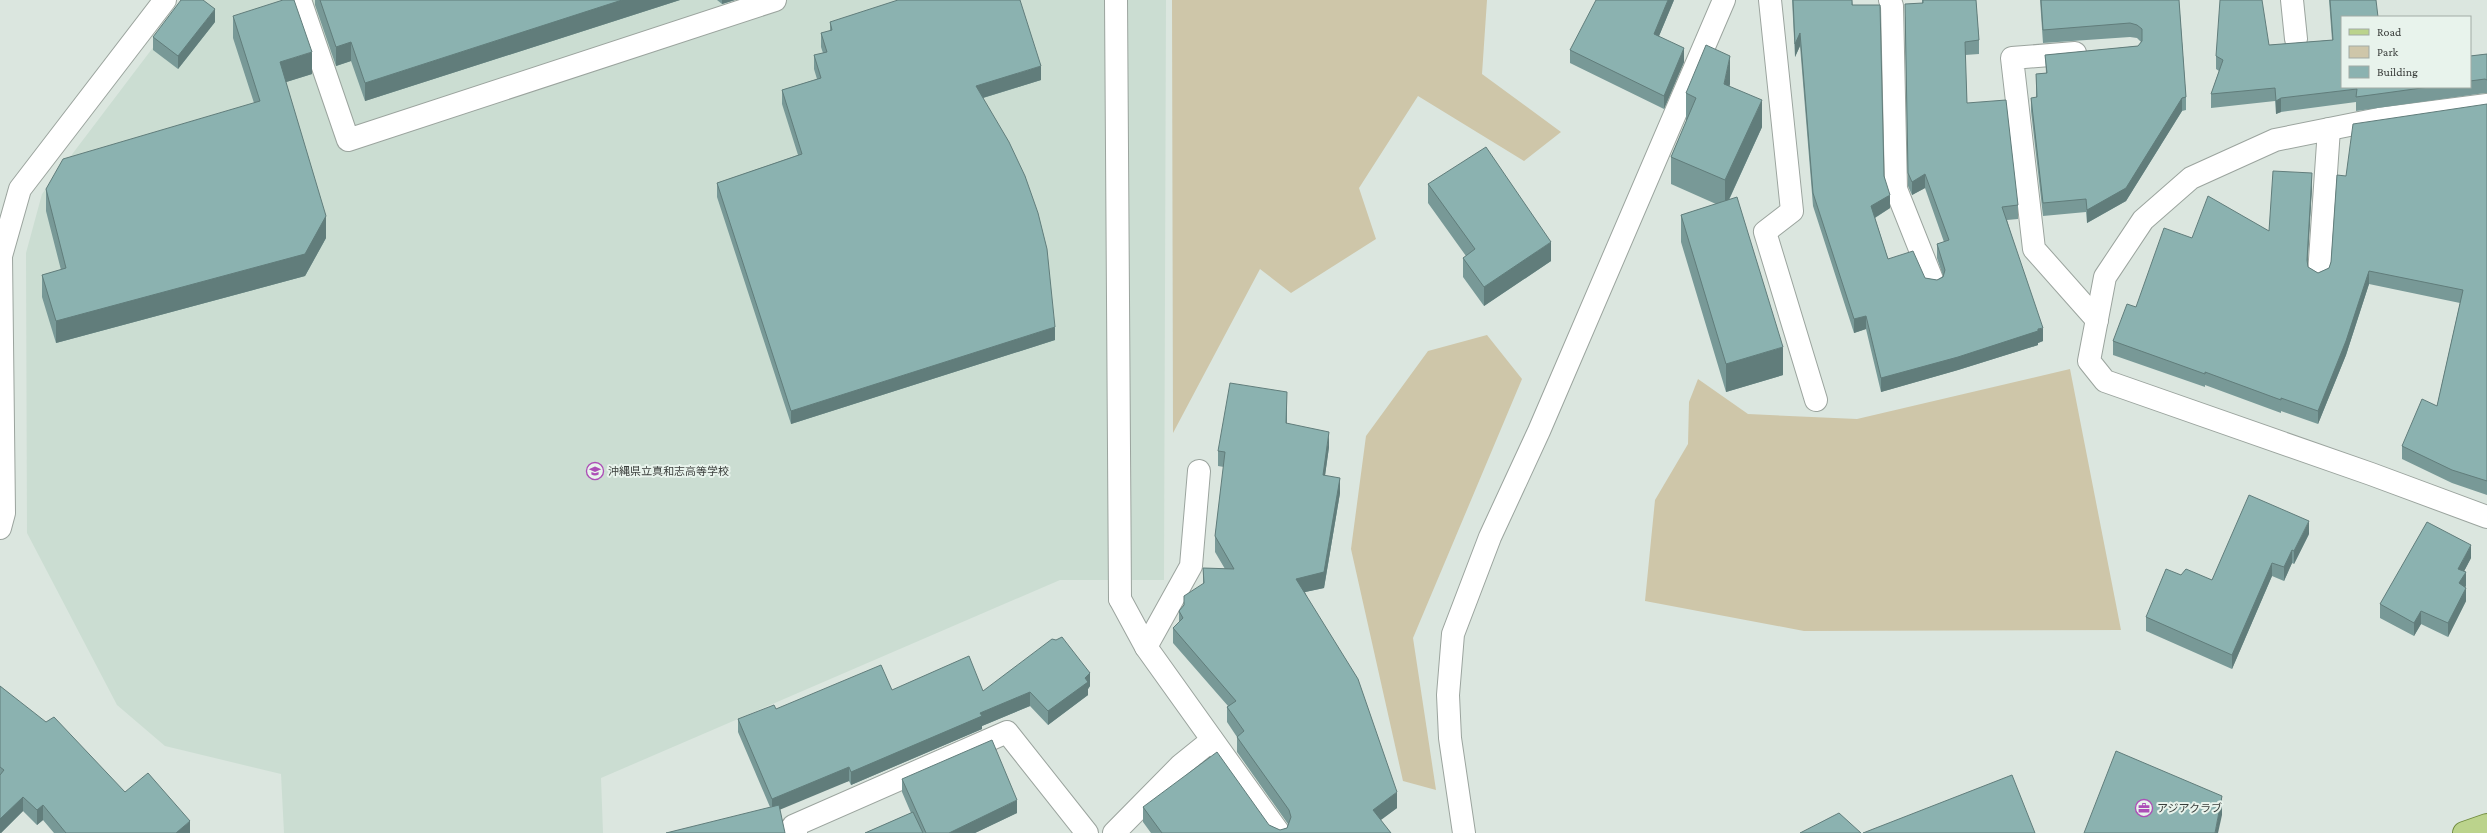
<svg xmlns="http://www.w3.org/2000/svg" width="2487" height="833" viewBox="0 0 2487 833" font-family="'Crimson Pro','Noto Sans JP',serif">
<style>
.built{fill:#cbddd2}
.green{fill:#cec6a9}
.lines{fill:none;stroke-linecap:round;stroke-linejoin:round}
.service-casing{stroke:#9ba49e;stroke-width:24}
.minor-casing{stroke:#9ba49e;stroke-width:24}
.primary-casing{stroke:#718c3e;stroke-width:24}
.service{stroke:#fff;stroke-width:22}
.minor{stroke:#fff;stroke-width:22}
.primary{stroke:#bbd38c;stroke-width:22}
.wall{fill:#789997}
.shaded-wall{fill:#617d7b}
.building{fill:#8bb2b0;stroke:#617d7b}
.labels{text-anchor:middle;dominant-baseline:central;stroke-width:4;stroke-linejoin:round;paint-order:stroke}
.poi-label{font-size:11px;fill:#3a3e3b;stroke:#e8f3ec;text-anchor:start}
</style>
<rect width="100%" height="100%" fill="#dbe6df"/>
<!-- built -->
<polygon class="built" points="189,0 1166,0 1164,580 1060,580 601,778 603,833 284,833 281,774 165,746 117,705 27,533 26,253 42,194"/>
<!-- green -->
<g class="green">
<polygon points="1172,0 1487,0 1482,74 1561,132 1524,161 1418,96 1359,188 1376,239 1291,293 1260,269 1173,433"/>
<polygon points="1487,335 1522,379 1413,638 1436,790 1403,781 1351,549 1366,436 1428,351"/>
<polygon points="2070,369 2121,630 1804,631 1645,601 1655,500 1688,444 1689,402 1698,379 1748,414 1857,419"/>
</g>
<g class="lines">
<!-- service casing -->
<g class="service-casing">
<g id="service">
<polyline points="300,0 348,140 775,0"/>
<polyline points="1116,0 1120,599"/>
<polyline points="1770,0 1792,211 1765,232 1816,400"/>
<polyline points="1146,647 1191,566 1199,471"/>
</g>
</g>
<!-- minor casing -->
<g class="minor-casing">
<g id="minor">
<polyline points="1890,0 1892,6 1896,189 1933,282"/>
<polyline points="2292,0 2296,39"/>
<polyline points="2075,53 2012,58 2034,249 2097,320"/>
<polyline points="2487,105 2379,119 2275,140 2191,178 2143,220 2105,277 2089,361 2105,381 2371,474 2487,517"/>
<polyline points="2319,274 2329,129"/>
<polyline points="0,528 4,513 1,256 20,189 165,0"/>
<polyline points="1120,599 1146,647 1279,833"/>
<polyline points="796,833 793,826 1007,732 1087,833"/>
<polyline points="1114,833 1181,765 1212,740"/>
<polyline points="1464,833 1450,738 1448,695 1453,634 1490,537 1539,431 1724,0"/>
</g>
</g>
<!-- primary casing -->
<g class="primary-casing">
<polyline id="primary" points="2464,833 2487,825"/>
</g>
<!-- service -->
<use href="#service" class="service"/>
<!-- minor -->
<use href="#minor" class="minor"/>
<!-- primary -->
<use href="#primary" class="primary"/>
</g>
<!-- wall -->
<g class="wall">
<polygon points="315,0 680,0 365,101 351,61 336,66 315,5"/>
<polygon points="717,0 735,0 722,4"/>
<polygon points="1674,0 1659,36 1684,62 1664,109 1570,63 1570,50"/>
<polygon points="1792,0 1852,0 1884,176 1890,208 1875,218 1888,259 1925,278 1937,280 1943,276 1937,258 1937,244 1944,242 1925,188 1912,195 1908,186 1905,17 1922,3 1922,0 1976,0 1979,40 1979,54 1965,55 1967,103 2018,205 2018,219 2007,220 2043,341 2038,343 2038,345 1958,370 1881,392 1866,329 1854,333 1813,206 1800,46 1795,57"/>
<polygon points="2040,0 2179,0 2186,97 2186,110 2182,111 2126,201 2087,223 2086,212 2043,216 2031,111 2031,98 2036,98 2036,74 2046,73 2045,55 2138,46 2141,42 2137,38 2130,37 2043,43"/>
<polygon points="2329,0 2376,0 2342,87 2470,87 2470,56 2487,54 2487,93 2485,93 2356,111 2356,102 2281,112 2276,114 2275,101 2211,108 2211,94 2219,71 2216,69 2216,56 2269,45 2332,40"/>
<polygon points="233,16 312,74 286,82 326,238 305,276 56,343 42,297 42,275 61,270 46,211 46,189 254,103 233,38"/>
<polygon points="215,22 178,69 153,50 153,37"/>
<polygon points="830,22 1041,80 983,98 1055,340 791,424 717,197 717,183 798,155 782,104 782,90 817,79 814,69 814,55 823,53 821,47 821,33 830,31"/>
<polygon points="1730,84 1729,86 1762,127 1729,200 1783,375 1726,392 1681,242 1681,215 1716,204 1671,184 1671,157 1687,120 1686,120 1686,93"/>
<polygon points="2487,104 2487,495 2452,483 2402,459 2402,446 2437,406 2460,303 2369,284 2346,355 2318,424 2281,411 2281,413 2205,385 2205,387 2113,355 2113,341 2136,307 2192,238 2269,231 2312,187 2307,263 2308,267 2318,273 2329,268 2331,262 2346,176"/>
<polygon points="1428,184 1551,261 1484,306 1463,277 1463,258 1466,256 1428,203"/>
<polygon points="1287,407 1287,424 1329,447 1325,475 1340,493 1324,588 1305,592 1397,808 1380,820 1391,833 1151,833 1143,822 1143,807 1269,825 1280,830 1287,828 1288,824 1237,752 1237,737 1227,722 1227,707 1228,706 1173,643 1173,628 1179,622 1179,611 1203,584 1203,568 1225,569 1215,552 1215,536 1224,467 1218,466 1218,451"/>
<polygon points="2309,534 2294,564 2292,563 2284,581 2272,576 2232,669 2146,631 2146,617 2181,575 2212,580"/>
<polygon points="2471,558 2464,571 2466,586 2465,587 2466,601 2448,637 2421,624 2414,636 2380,618 2380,604"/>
<polygon points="0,686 125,792 190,833 54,833 43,820 37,825 23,811 1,833 0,833"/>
<polygon points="1090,686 1088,689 1088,695 1048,725 1030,706 982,726 982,729 851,785 849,781 770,807 738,732 738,719 776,709 892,690 983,691"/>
<polygon points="902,779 1017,813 975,833 865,833 911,813 902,792"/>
</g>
<!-- shaded-wall -->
<g class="shaded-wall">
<polygon points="622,0 680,0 365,101 365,83"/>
<polygon points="722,0 735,0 722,4"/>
<polygon points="1668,0 1674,0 1654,48 1654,34"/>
<polygon points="215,9 215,22 178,69 178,56"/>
<polygon points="1800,33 1800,46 1795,57 1795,44"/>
<polygon points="351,42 351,61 336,66 336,47"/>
<polygon points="1684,48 1684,62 1664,109 1664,96"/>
<polygon points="312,52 312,74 280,84 280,62"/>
<polygon points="1730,56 1730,84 1724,111 1724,84"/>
<polygon points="1041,66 1041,80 976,100 976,86"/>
<polygon points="2182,98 2182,111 2126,201 2087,223 2087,210"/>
<polygon points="2281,98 2281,112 2276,114 2276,101"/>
<polygon points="1762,100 1762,127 1725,208 1725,180"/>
<polygon points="2312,173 2312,187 2307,274 2307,260"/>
<polygon points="1925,174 1925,188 1912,195 1912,182"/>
<polygon points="1890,195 1890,208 1871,220 1871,206"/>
<polygon points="326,216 326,238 305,276 56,343 56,321"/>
<polygon points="1551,242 1551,261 1484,306 1484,287"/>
<polygon points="2369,271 2369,284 2346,355 2318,424 2318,411"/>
<polygon points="1866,316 1866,329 1854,333 1854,319"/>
<polygon points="1055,327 1055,340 791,424 791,411"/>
<polygon points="2043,328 2043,341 2038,343 2038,345 1958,370 1881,392 1881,378"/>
<polygon points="1783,347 1783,375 1726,392 1726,364"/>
<polygon points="1287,392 1287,407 1286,439 1286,423"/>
<polygon points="1329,432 1329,447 1323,490 1323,475"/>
<polygon points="1340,478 1340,493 1324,588 1296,594 1296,579"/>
<polygon points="2309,521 2309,534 2294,564 2294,551"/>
<polygon points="2471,545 2471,558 2458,583 2458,569"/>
<polygon points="2292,550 2292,563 2284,581 2284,567"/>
<polygon points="2272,563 2272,576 2232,669 2232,655"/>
<polygon points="2466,572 2466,586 2459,596 2459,583"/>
<polygon points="2466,588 2466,601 2448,637 2448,623"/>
<polygon points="2421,611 2421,624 2414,636 2414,623"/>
<polygon points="1090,673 1090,686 1088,689 1088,695 1048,725 1048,711 1085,678"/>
<polygon points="1030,692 1030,706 982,726 982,729 851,785 851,772 980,713"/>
<polygon points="849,767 849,781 772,813 772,799"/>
<polygon points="1397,792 1397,808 1373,826 1373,810"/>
<polygon points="2222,796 2222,815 2218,833 2215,833"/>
<polygon points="23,797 23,811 1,833 0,833 0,819"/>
<polygon points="1017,800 1017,813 975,833 949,833"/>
<polygon points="43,805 43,820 37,825 37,810"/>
<polygon points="190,821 190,833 176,833"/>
</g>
<!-- building -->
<g class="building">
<polygon points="181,0 203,0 215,9 178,56 153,37"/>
<polygon points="283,0 294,0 312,52 280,62 326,216 305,254 56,321 42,275 66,268 46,189 63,159 260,101 233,16"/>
<polygon points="320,0 622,0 365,83 351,42 336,47"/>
<polygon points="898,0 1020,0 1041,66 976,86 1009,142 1025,176 1038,213 1047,249 1055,327 791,411 717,183 802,154 782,90 821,78 814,55 827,52 821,33 832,30 830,22"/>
<polygon points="1596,0 1668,0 1654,34 1684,48 1664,96 1570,50"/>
<polygon points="1793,0 1852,0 1852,5 1880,5 1884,176 1890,195 1871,206 1888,259 1913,251 1925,278 1937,280 1943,277 1945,270 1937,244 1949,240 1925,174 1912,182 1908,173 1905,4 1923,3 1923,0 1976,0 1979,40 1965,42 1967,103 2006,100 2018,205 2002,207 2043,328 2038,329 2038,331 1958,357 1881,378 1866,316 1854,319 1813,193 1800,33 1795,44"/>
<polygon points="2041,0 2179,0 2186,97 2182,98 2126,188 2087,210 2086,199 2043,203 2031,98 2037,97 2036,74 2047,73 2045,55 2138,46 2142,41 2142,29 2137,25 2130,23 2043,30"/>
<polygon points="2220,0 2262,0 2269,45 2333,40 2330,0 2376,0 2378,17 2342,17 2342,87 2429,87 2356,97 2357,89 2281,98 2276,101 2275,88 2211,94 2223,60 2216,56"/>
<polygon points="1706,45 1730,56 1724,84 1762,100 1725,180 1671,157 1696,98 1686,93"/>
<polygon points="2487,54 2487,80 2485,79 2470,81 2470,56"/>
<polygon points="2487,104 2487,481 2452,470 2402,446 2422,399 2437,406 2463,290 2369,271 2346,341 2318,411 2281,398 2281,400 2205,372 2205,374 2113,341 2127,304 2136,307 2164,228 2192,238 2208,196 2269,231 2273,171 2312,173 2307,260 2308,267 2318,273 2329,268 2331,262 2337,175 2346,176 2353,124"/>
<polygon points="1486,147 1551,242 1484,287 1463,258 1475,249 1428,184"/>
<polygon points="1737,197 1783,347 1726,364 1681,215"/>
<polygon points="1230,383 1287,392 1286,423 1329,432 1323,475 1340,478 1324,572 1296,579 1358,679 1397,792 1373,810 1391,833 1162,833 1143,807 1217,752 1269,825 1280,830 1287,828 1291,817 1289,810 1237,737 1244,731 1227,707 1236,701 1173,628 1183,618 1179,611 1184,605 1184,596 1204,583 1203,568 1234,569 1215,536 1225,452 1218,451"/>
<polygon points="2249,495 2309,521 2294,551 2292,550 2284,567 2272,563 2232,655 2146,617 2166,569 2181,575 2186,569 2212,580"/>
<polygon points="2427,522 2471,545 2458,569 2466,572 2459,583 2466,588 2448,623 2421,611 2414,623 2380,604"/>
<polygon points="1062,637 1090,673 1085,678 1088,682 1048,711 1030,692 980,713 982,716 851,772 849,767 772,799 738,719 774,705 776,709 881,665 892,690 969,656 983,691 1052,639 1056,640"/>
<polygon points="0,686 46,722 54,717 125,792 148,773 190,821 176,833 66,833 43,805 37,810 23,797 0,819 0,775 4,770 0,767"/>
<polygon points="992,740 1017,800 949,833 926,833 902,779"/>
<polygon points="2116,751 2222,796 2215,833 2084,833"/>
<polygon points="2012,775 2035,833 1863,833"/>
<polygon points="779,805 785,833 666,833"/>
<polygon points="913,812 923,833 865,833"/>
<polygon points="1839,813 1861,833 1800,833"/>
</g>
<!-- icons -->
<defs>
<g id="school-ring" transform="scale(0.9)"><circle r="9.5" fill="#e8f3ec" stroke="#ad4eb7" stroke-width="1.5"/><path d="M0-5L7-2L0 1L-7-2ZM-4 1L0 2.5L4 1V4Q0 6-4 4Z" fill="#ad4eb7"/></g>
<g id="office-ring" transform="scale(0.9)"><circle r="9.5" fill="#e8f3ec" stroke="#ad4eb7" stroke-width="1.5"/><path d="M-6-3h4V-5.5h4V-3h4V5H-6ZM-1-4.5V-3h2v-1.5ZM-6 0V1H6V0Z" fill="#ad4eb7"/></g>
</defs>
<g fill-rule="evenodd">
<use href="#school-ring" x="595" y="471"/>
<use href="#office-ring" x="2144" y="808"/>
</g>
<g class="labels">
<!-- poi labels -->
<g class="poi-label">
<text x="608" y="471">沖縄県立真和志高等学校</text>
<text x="2157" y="808">アジアクラブ</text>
</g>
</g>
<!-- legend -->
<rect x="2341" y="16" width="130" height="72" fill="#e8f3ec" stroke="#a2aba5"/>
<rect x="2349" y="29" width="20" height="6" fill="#bbd38c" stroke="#a2aba5"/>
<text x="2377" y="36" font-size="12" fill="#3a3e3b">Road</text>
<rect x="2349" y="46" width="20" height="12" fill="#cec6a9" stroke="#a2aba5"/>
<text x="2377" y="56" font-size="12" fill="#3a3e3b">Park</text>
<rect x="2349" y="66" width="20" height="12" fill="#8bb2b0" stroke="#a2aba5"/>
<text x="2377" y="76" font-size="12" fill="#3a3e3b">Building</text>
</svg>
